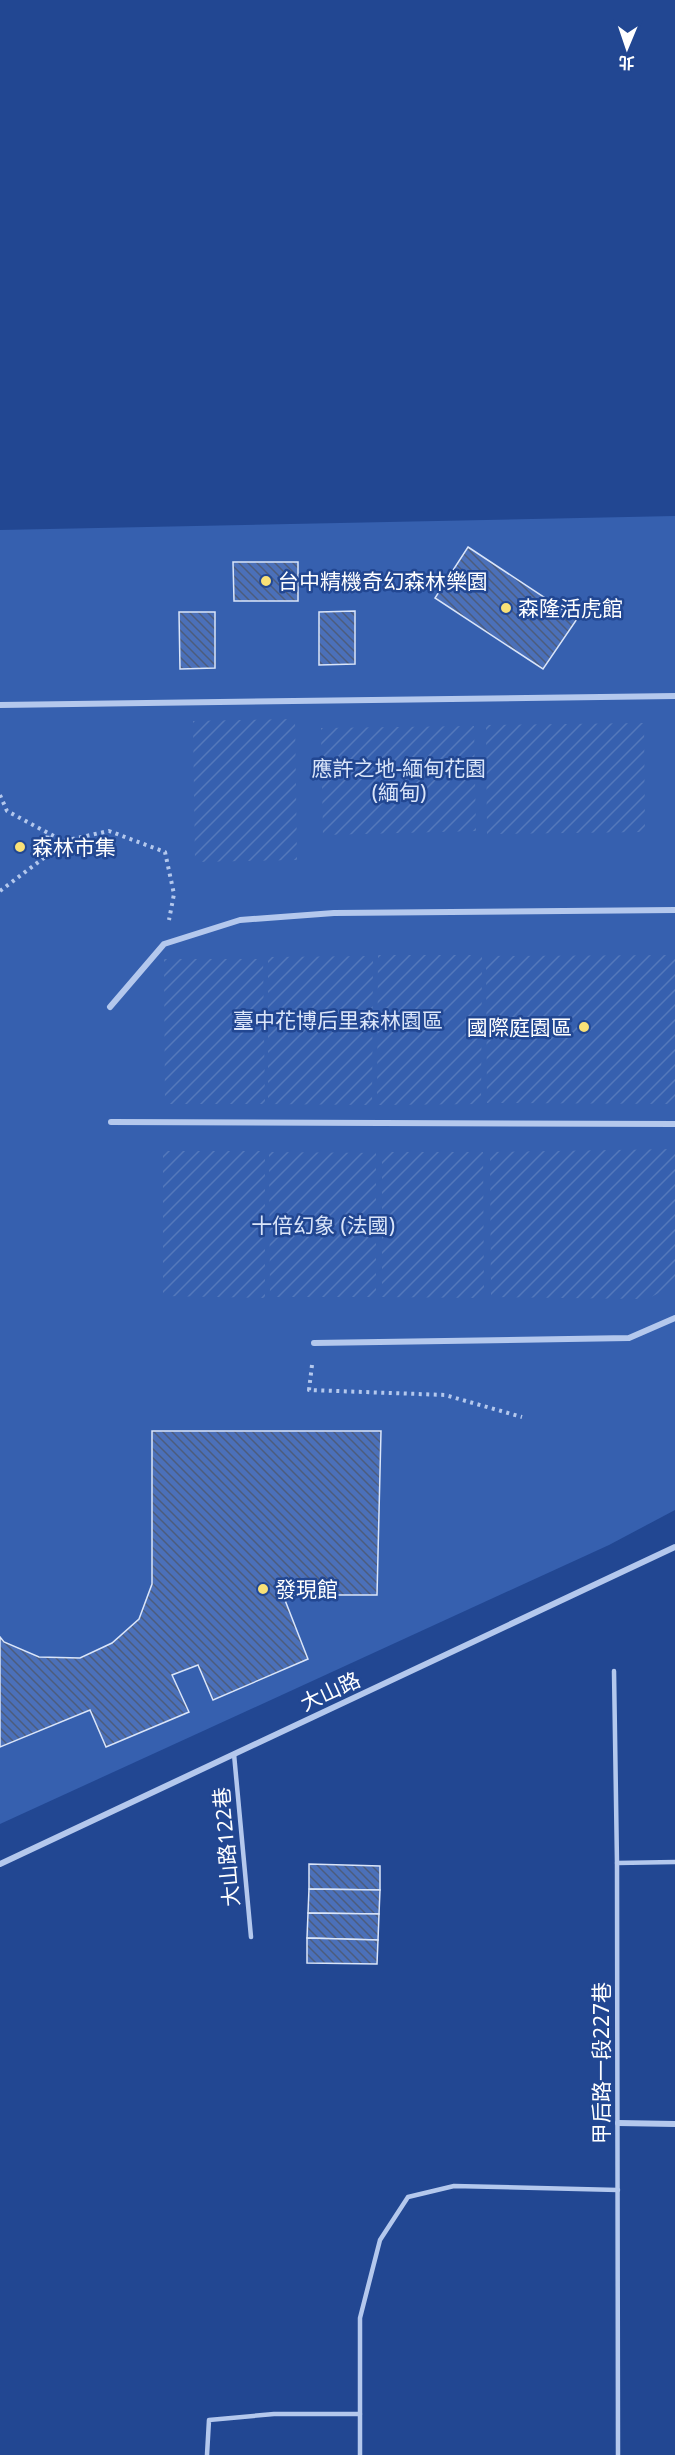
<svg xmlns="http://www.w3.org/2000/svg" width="675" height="2455" viewBox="0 0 675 2455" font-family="'Noto Sans','Noto Sans TC',sans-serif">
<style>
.green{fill:#3660af}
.garden{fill:url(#garden-furrows)}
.building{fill:url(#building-back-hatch);stroke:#dae5f9;stroke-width:1.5}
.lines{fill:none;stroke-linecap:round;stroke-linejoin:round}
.path{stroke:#b4c8ed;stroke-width:4;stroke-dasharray:3 4.5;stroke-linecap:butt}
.lane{stroke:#b4c8ed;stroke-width:4.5}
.street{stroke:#b4c8ed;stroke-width:6}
.poi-dot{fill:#f9e177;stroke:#224792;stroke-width:2}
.labels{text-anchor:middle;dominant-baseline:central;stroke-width:5;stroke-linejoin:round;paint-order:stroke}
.poi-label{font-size:21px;fill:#fff;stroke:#224792;text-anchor:start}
.park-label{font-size:21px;fill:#dae5f9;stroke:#224792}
.street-label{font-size:21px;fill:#fff;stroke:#224792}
</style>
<defs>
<pattern id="garden-furrows" width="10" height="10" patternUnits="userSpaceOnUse" patternTransform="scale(1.5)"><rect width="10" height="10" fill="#3660af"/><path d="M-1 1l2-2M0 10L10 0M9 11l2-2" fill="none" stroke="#5478bb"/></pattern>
<pattern id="building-back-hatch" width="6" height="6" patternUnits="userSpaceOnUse" patternTransform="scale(1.5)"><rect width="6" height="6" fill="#4b70b9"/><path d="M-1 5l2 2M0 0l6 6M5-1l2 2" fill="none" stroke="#4c5c7d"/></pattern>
</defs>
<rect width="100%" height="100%" fill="#224792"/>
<!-- green -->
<polygon class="green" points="675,516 675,1510 609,1545 0,1824 0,530"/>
<!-- garden -->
<g class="garden">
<polygon points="295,719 297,860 195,862 193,721"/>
<polygon points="644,723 645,832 487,834 486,725"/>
<polygon points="474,726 476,831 323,835 321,728"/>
<polygon points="378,955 482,955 481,1104 377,1105"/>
<polygon points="675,955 675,1104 487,1103 486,956"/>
<polygon points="373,956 372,1105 268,1104 268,957"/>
<polygon points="164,959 263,959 265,1104 165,1104"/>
<polygon points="675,1149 675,1285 647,1299 491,1297 490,1152"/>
<polygon points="163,1151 265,1151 265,1298 163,1296"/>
<polygon points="269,1152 376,1153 376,1297 270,1297"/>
<polygon points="382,1152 483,1152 484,1298 382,1297"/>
</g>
<!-- building -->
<g class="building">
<polygon points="468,547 577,619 543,669 435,598"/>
<polygon points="233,562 298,562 298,601 234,601"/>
<polygon points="355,611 355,664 319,665 319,612"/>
<polygon points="179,612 215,612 215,668 180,669"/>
<polygon points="152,1431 381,1431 377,1595 283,1595 308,1659 213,1700 198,1665 172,1675 189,1712 106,1747 90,1710 0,1747 0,1637 4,1642 39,1657 80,1658 112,1643 139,1619 152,1584"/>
<polygon points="309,1864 380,1866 380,1890 309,1889"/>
<polygon points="309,1889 380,1890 379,1914 308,1913"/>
<polygon points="308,1913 379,1914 378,1940 307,1938"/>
<polygon points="307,1938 378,1940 377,1964 307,1963"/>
</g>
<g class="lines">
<!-- path -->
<g class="path">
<polyline points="0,795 7,811 63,841 109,831 165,852 174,894 169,920"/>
<polyline points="0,891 45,857 48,833"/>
<polyline points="312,1365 309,1390 445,1395 522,1417"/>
</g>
<!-- lane -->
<g class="lane">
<polyline points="614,1671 617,1863 618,2455"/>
<polyline points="234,1754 251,1937"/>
<polyline points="617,1863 675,1862"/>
<polyline points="207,2455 209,2420 274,2414 360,2414"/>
<polyline points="360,2455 360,2318 380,2240 408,2197 454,2186 618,2190"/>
</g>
<!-- street -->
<g class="street">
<polyline points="0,705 675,696"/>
<polyline points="110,1007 164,944 240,920 334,913 675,910"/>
<polyline points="111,1122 675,1124"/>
<polyline points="314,1343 629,1338 675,1318"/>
<polyline points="0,1864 675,1547"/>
<polyline points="618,2123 675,2124"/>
</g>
</g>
<!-- markers -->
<g class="poi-dot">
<circle cx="266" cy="581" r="6"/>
<circle cx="506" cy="608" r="6"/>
<circle cx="20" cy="847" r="6"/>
<circle cx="584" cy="1027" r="6"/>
<circle cx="263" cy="1589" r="6"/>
</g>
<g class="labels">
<!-- poi labels -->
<g class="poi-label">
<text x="278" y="581">台中精機奇幻森林樂園</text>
<text x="518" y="608">森隆活虎館</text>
<text x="32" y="847">森林市集</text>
<text x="572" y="1027" text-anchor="end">國際庭園區</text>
<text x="275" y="1589">發現館</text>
</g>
<!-- park labels -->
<g class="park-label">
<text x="399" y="768">應許之地-緬甸花園<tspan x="399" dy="24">(緬甸)</tspan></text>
<text x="338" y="1020">臺中花博后里森林園區</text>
<text x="323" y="1225">十倍幻象 (法國)</text>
</g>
<!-- street labels -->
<g class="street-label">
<text transform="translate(330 1691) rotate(-25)">大山路</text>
<text transform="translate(226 1847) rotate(-95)">大山路122巷</text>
<text transform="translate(601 2063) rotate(-90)">甲后路一段227巷</text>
</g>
</g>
<!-- north arrow -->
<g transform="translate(627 48) rotate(182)" stroke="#224792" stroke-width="4.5" paint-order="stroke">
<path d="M0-4.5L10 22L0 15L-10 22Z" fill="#ffffff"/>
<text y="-9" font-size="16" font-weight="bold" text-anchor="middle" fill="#ffffff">北</text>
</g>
</svg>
